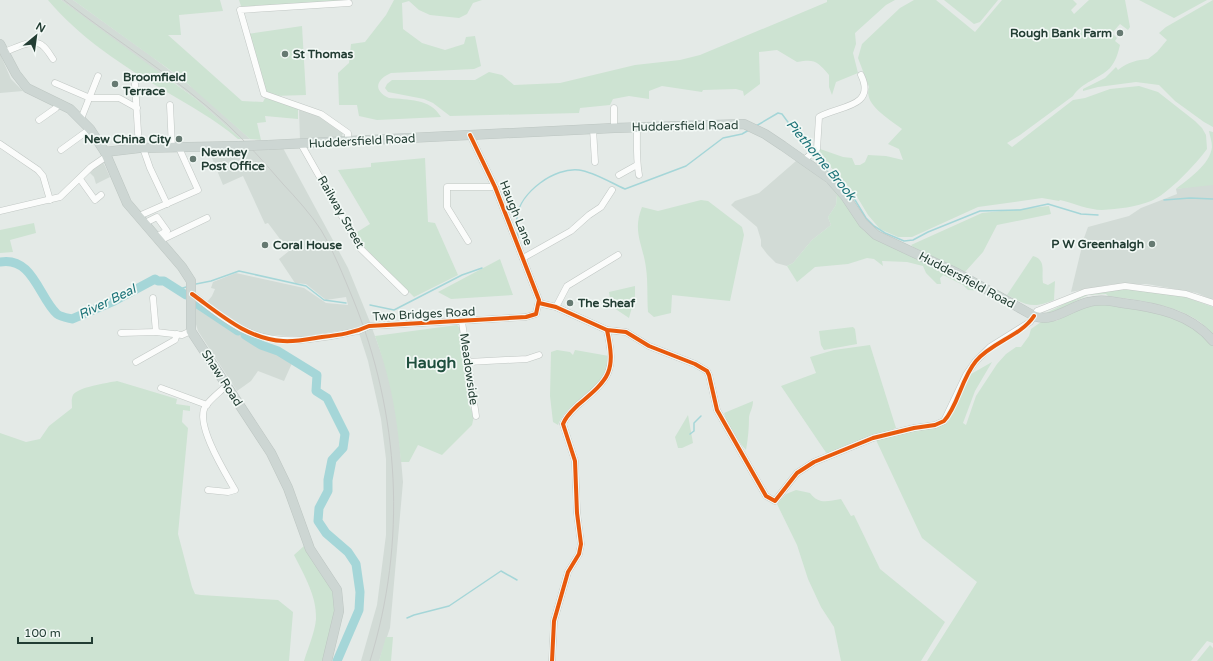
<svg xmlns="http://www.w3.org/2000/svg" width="1213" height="661" viewBox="0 0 1213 661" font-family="'Varela Round',sans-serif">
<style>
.built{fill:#d2dbd6}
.green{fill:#cde3d2}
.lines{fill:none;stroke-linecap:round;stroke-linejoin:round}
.stream{stroke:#a5d6d8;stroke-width:1.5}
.river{stroke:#a5d6d8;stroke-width:9}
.minor-casing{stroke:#c1c7c4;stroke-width:7}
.primary-casing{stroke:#bdc6c2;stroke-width:10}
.minor{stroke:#fbfcfb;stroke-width:6}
.primary{stroke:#cdd6d3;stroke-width:9}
.tram{stroke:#c7cbc9;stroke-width:1}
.minor-bridge-casing{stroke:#c1c7c4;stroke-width:7;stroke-linecap:butt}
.primary-bridge-casing{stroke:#bdc6c2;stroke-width:10;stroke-linecap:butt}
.minor-bridge{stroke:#fbfcfb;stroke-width:6}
.primary-bridge{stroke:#cdd6d3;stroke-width:9}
.cycleway-casing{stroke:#f2f8f5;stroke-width:6}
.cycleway{stroke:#e8590c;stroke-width:4}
.poi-dot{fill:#667a72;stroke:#f2f8f5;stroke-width:1.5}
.labels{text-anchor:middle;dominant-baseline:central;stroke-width:3.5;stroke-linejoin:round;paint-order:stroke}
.poi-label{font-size:12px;font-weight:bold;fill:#223d33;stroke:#f2f8f5;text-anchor:start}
.street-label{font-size:12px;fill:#223d33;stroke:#f2f8f5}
.water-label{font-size:13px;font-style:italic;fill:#1c7378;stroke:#f2f8f5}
.district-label{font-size:16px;font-weight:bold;fill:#1e4f3e;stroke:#f2f8f5}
</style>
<rect width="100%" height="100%" fill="#e4eae7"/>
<!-- built -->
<g class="built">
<polygon points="61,0 73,0 151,56 198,92 250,139 241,139 196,99 172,81 168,82"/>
<polygon points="0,54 11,79 23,91 0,93"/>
<polygon points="299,109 321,116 343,132 342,137 300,140"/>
<polygon points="283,148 348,268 370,322 358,328 301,337 257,334 239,324 207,302 212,296 215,289 211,288 213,282 236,273 304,288 326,303 348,305 346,297 326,300 306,284 295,283 279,259 289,251 268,223 265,224 243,176 223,185 210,153 235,154 234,149"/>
<polygon points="796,161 802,164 836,190 837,195 836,205 828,217 831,225 812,240 793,263 787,266 776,263 767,254 761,246 761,240 757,227 731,205 735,201 759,193"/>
<polygon points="103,162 110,177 96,184 94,177 90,173 98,164"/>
<polygon points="1201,185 1213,185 1213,300 1197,293 1147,284 1113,284 1071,292 1084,238 1088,227 1129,216 1141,208 1177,194 1176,189"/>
<polygon points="195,304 254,343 281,354 293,361 284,381 258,371 251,381 237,391 198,331 195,321"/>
<polygon points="372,328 387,369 397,414 403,482 390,628 379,661 361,661 377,605 386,535 386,459 381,419 368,361 359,333"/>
</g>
<!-- green -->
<g class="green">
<path d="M48 0H61L164 76 163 77 168 81H171L196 99 241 139H238C215 119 190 106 165 91 122 65 80 38 48 0Z"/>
<polygon points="73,0 220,0 223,11 179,15 181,35 168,35 242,101 263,102 265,98 298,108 298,119 265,116 266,122 257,123 261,140 250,139 181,78"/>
<polygon points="239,0 346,0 347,1 242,9"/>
<path d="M394 0H482L473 3 467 14 459 18 430 15 419 10 409 1 402 3 403 29 422 43 445 50 464 44 466 37 475 36 481 66 474 69 391 73C377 79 372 90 389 98 408 100 430 98 441 117L377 120 359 116 357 105H339L338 73 349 63 351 44 365 42 386 15Z"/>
<path d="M827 0H895L886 5 855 33 856 44 853 53 858 73 836 82 832 95 829 87V75C817 61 815 59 797 62L777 50 759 52 760 84 744 96 743 91 736 89 703 90 702 92 662 86 649 91V99L629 96 613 99 610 105 580 108 579 113 450 116 433 103 424 99 388 92 385 88 387 84 392 80H475L489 72 502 75 514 85 560 83 635 65 680 60 700 55 827 2Z"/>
<path d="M914 0H936L975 32 1002 0H1073L1077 4 1071 10 1074 14 1089 0H1125L1130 27 1128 30 1120 24 1112 33 1117 38 1115 41 1120 45C1118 53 1116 61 1110 68 1099 79 1082 82 1073 96L1020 135 1007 143 1012 147 1073 100 1085 98 1110 89 1139 86 1158 92 1195 121 1202 128 1206 135 1207 149C1197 163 1167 195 1151 201 1136 207 1118 209 1102 210 1089 210 1073 203 1060 200L1059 201 1042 198 978 207 912 237H898L880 229 868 215 856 195 817 152 820 149 843 157 852 158 855 165H860L865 162 868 155 886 156 903 160 899 149 888 144 902 129C890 119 863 105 869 87L858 58 862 44 900 8Z"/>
<polygon points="944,0 998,0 980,22 974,24"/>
<polygon points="1139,0 1207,0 1174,18"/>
<path d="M1213 0V127L1204 122 1175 101 1159 85 1136 82 1098 87 1083 91V89L1105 78 1116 67 1118 70C1128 62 1137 60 1148 59L1157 52 1167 40 1159 33 1166 27Z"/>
<polygon points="302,26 306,95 273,96 264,93 248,34"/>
<path d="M1209 131 1213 132V185L1176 189C1188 179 1210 165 1212 147 1212 142 1210 136 1209 131Z"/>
<polygon points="425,158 428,222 435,223 458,275 414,297 361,244 354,234 370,224 338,170 371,167 371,163"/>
<polygon points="836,190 864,231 874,239 913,254 982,291 968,290 963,285 943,275 940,278 941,284 937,284 926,273 923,266 907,262 882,261 883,266 874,259 867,258 848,264 815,267 797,282 787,266 793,263 812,240 831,225 828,217 836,205 837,195 835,193"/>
<path d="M701 200 708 201 742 227 744 235 730 301 672 295 671 313 654 317 648 312C647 298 648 282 646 268 643 244 632 232 642 207L658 211Z"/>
<polygon points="1049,206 1051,214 997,225 983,252 965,272 913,247 911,245 982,213"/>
<polygon points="34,223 36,233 10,240 13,252 0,253 0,230"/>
<path d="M1033 256C1047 260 1041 272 1043 283L1048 285 1055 281 1054 300C1033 309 1026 305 1007 295Z"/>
<polygon points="500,259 513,295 451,299 438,292"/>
<polygon points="635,286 635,296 629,318 611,306 609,292"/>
<path d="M1136 288 1182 296 1213 307V335C1193 306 1140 300 1108 296L1106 294 1088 295 1058 310 1044 314 1080 296 1103 290Z"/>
<polygon points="1092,303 1152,309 1184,321 1213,345 1213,643 1207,641 1191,661 927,661 977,582 922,538 876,440 914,430 943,425 948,422 971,374 992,362 975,391 963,423 966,425 976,396 997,364 1006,354 1016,347 1021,347 1029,336 1031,329 1041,322 1056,321"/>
<path d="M457 325 460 328 470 407 474 416 472 425 442 455 418 445 409 462H401C397 416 391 380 375 336Z"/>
<polygon points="853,327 855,329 857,344 824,350 821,345 819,331"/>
<polygon points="870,345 896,428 827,454 781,386 816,373 810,357 834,350"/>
<path d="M557 350 570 352 573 355 575 350 609 356C604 398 572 394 558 425L553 422 550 396 551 352Z"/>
<path d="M117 381 177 399 176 404 190 406V411L183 410 182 422 188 428 178 534 192 587 195 594 201 595 278 600 293 612 289 661H0V433L26 442 40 439 49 426 72 408C72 404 71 399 73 395 78 387 107 383 117 381Z"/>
<path d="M753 401C753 408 750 411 749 417 749 428 748 439 746 450 736 439 728 427 724 413Z"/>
<polygon points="688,415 693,443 682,448 678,448 675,437"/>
<path d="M796 490 810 493C819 505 828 501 841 499L851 516 854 515 880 569 945 622 921 661H841L834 627 821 607 808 579 797 545 777 504 786 494Z"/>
<path d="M304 546C314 561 330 579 334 597 338 617 327 642 323 661H304C308 648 315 632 316 619 317 596 304 575 294 555Z"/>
<polygon points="386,637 393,637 391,661 379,661"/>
<polygon points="1210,645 1213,648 1213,661 1197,661"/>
</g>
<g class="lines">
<!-- stream -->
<g class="stream">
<polyline points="756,126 778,113 782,114 804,144 812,152"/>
<polyline points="815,154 825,169 852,195 866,218 874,226 885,233 904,241 913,240 928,232 980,211 1020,210 1048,204 1081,214 1098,215"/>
<polyline points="1164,200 1190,198 1213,199"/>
<path d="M518 238C518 232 516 223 517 217 520 192 555 167 579 170 594 172 611 183 625 189L686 166 723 138 742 134 749 130"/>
<polyline points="196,284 211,281 239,271 306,286 324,300 346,303"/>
<polyline points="177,290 186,287"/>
<polyline points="370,305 394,310 462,275 482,268"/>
<polyline points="690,434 694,431 694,423 701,416"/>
<polyline points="407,618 414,615 449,606 501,571 517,580"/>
</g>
<!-- river -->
<g class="river">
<path d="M0 262C33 256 39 298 57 314 61 317 68 318 72 319L114 301 155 279 158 281H164L186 295"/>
<polyline points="196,303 238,331"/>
<polyline points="245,335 261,345 278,351 317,375 316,391 327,398 345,434 343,448 332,460 328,480 328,491 319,508 318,521 326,533 348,552 356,564 360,592 359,610 337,661"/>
</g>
<!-- minor casing -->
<g class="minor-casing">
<g id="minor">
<path d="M4 52C14 49 34 37 43 46 47 49 50 55 53 59"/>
<polyline points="55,83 90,98 119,98 137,108"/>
<polyline points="135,84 139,148"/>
<polyline points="170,105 172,148"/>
<polyline points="614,108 614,128"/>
<polyline points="81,119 98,76"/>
<polyline points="39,120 56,108 60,103"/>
<path d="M637 127C637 144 636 159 639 175"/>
<polyline points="593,129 595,162"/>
<polyline points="348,142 348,133 321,114 264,94 240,10 349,3"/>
<polyline points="0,144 38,170 43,176 50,200"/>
<polyline points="301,144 360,248 405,292"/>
<polyline points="143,148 150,168 167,204"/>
<polyline points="61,150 90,129"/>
<path d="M804 160 817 149 819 117C837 106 877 108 861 75"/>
<polyline points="619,175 637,165"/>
<polyline points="80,179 95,200 101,195"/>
<polyline points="0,211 60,197 91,167 107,156"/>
<polyline points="139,216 198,190 179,148"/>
<polyline points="145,223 157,217 167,231 156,237"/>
<polyline points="159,241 207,218"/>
<polyline points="468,241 447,207 447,187 495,187"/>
<polyline points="523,258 571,231 589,215 601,207 612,190"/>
<path d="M192 294C208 306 224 320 242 329 279 348 319 339 358 331"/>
<polyline points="153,298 156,332"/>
<polyline points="539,303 556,307 607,330 626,332 649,346 695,364 707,371 709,375 717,410 766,496 775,501 797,473 814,462 873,438 914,428 935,425 944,421 966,375 975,362 990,347 1030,322 1037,311 1085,292 1125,286 1186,294 1213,303"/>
<polyline points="556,307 567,286 618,255"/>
<polyline points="462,322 476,416"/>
<polyline points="369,326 526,317 536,314 539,300 495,187 470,135"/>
<polyline points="121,333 156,332 182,335 191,331"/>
<polyline points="136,362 175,340 177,334"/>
<polyline points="468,362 527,359 539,355"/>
<polyline points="161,388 207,405"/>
<path d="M208 490 228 492 235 490C226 474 195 425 205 407 210 399 220 392 227 385"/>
<path d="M552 661 554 621 568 572 579 554 581 544 577 513 575 461 563 424C566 416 572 411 578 405 610 378 616 372 607 330"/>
</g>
</g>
<!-- primary casing -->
<g class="primary-casing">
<g id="primary">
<polyline points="0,44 16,74 27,88 70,109 90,129 105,152 127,203 182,267 191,281 191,331 271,453 288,488 310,549 337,590 339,611 327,661"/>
<path d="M268 145 614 128 744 124 765 134 783 146 830 179 845 196 863 223 876 235 957 273 1034 316C1054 323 1070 306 1089 302 1100 299 1111 301 1122 303 1155 307 1191 314 1213 341"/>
<polyline points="105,152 139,148 239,146"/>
</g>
</g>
<!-- minor -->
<use href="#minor" class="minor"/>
<!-- primary -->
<use href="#primary" class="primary"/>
<!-- tram -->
<path class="tram" d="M64 0C117 42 176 77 226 123 246 142 265 163 283 184 296 198 310 213 321 230 334 252 343 275 353 299 400 414 407 542 370 661"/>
<!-- minor-bridge casing -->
<g class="minor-bridge-casing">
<polyline id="minor-bridge" points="358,331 369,326"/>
</g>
<!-- primary-bridge casing -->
<g class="primary-bridge-casing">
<polyline id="primary-bridge" points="239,146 268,145"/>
</g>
<!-- minor-bridge -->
<use href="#minor-bridge" class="minor-bridge"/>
<!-- primary-bridge -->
<use href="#primary-bridge" class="primary-bridge"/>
<!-- cycleway casing -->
<g class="cycleway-casing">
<g id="cycleway">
<path d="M192 294C220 314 247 339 283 341 296 342 309 339 322 337 339 335 354 333 369 326L526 317 536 314 539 300 495 187 470 135"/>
<path d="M539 303 556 307 607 330 626 332 649 346 695 364 707 371 709 375 717 410 766 496 775 501 797 473 814 462 873 438 914 428 935 425 944 421C958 406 961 379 976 361 992 342 1021 336 1034 316"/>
<path d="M552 661 554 621 568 572 579 554 581 544 577 513 575 461 563 424C566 416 572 411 578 405 610 378 616 372 607 330"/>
</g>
</g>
<!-- cycleway -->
<use href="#cycleway" class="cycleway"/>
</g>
<!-- markers -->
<g class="poi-dot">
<circle cx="1120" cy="33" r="4"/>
<circle cx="285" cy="54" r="4"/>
<circle cx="115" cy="84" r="4"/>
<circle cx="179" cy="139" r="4"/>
<circle cx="193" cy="159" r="4"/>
<circle cx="1152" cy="244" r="4"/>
<circle cx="265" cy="245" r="4"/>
<circle cx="570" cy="303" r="4"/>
</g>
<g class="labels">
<!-- poi labels -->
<g class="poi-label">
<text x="1112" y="33" text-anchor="end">Rough Bank Farm</text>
<text x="293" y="54">St Thomas</text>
<text x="123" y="77">Broomfield<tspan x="123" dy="14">Terrace</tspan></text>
<text x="171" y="139" text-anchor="end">New China City</text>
<text x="201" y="152">Newhey<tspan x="201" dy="14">Post Office</tspan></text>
<text x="1144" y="244" text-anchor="end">P W Greenhalgh</text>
<text x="273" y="245">Coral House</text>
<text x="578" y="303">The Sheaf</text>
</g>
<!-- street labels -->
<g class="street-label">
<text transform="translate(685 126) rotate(-1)">Huddersfield Road</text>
<text transform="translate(362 141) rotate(-3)">Huddersfield Road</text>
<text transform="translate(341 212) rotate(60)">Railway Street</text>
<text transform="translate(516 213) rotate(68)">Haugh Lane</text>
<text transform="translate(967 280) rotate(28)">Huddersfield Road</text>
<text transform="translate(424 314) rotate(-3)">Two Bridges Road</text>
<text transform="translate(469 369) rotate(82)">Meadowside</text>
<text transform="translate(222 378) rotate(57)">Shaw Road</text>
</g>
<!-- water labels -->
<g class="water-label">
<text transform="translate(821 160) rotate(50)">Piethorne Brook</text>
<text transform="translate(107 302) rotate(-26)">River Beal</text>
</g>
<!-- district labels -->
<g class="district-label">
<text x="431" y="363">Haugh</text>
</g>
</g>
<!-- north arrow -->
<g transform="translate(36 36) rotate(29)" stroke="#f2f8f5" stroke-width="3" paint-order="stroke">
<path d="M0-3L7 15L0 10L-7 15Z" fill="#223d33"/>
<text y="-6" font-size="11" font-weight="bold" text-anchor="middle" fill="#223d33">N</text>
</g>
<!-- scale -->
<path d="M18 637v6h74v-6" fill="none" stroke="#223d33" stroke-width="2"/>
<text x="24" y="637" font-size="12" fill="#223d33" stroke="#f2f8f5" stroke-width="3" paint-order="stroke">100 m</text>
</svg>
